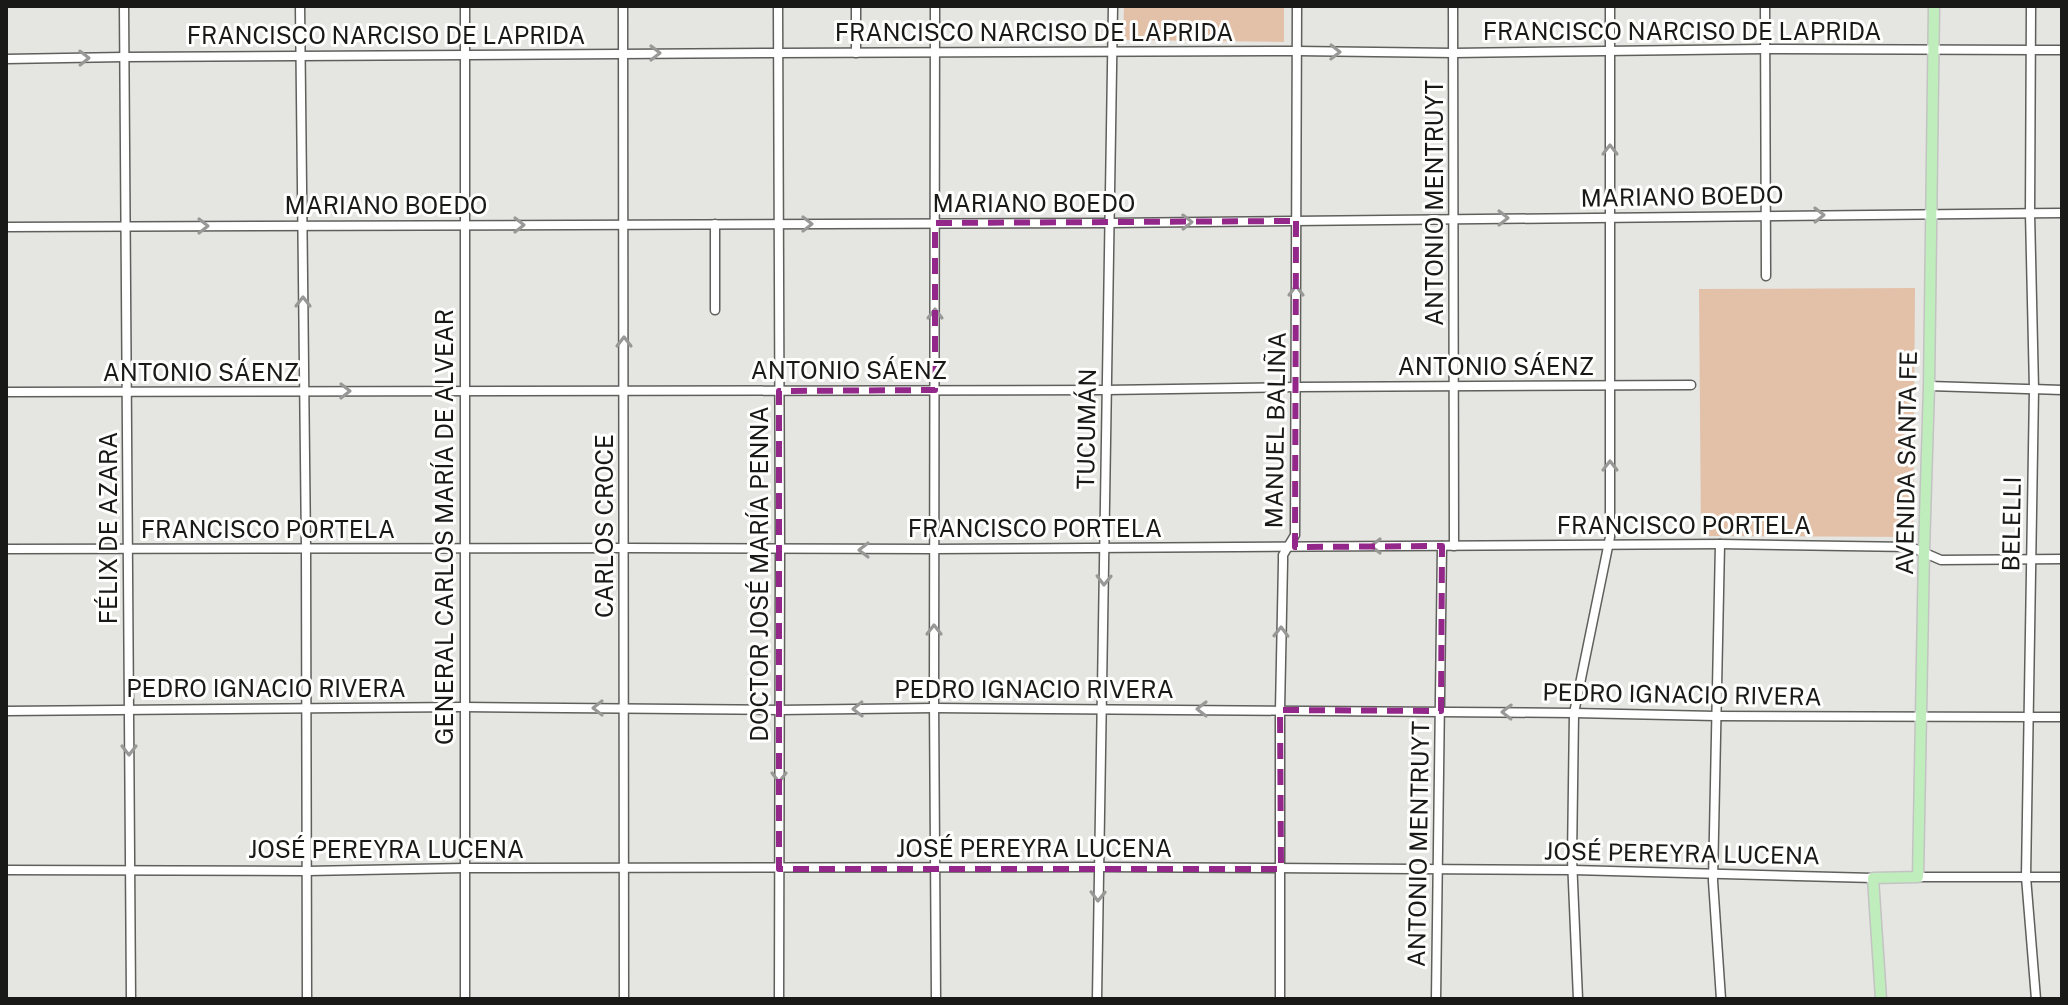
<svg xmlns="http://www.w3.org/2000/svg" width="2068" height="1005" viewBox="0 0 2068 1005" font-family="'Public Sans',sans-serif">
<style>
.green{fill:#e3c0a8}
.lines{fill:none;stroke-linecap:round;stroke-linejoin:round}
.minor-casing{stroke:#5f5f5c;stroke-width:11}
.major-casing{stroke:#c3c3c3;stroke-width:13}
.minor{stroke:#fff;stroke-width:8}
.major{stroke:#bfeebc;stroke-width:10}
.oneway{stroke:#989897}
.marked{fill:none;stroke:#93278a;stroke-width:6;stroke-dasharray:16 10;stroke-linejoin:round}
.labels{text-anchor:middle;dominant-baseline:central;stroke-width:6;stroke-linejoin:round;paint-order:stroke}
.street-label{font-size:24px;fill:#191918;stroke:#fffffe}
</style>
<rect width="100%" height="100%" fill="#e5e5e2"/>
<!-- green -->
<g class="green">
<polygon points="1124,6 1284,6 1284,42 1123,40"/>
<polygon points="1915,288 1913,537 1701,536 1699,289"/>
</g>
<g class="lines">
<!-- minor casing -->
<g class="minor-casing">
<g id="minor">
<polyline points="124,6 131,999"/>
<polyline points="300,6 306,548 307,999"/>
<polyline points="623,6 624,999"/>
<polyline points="778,6 780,550 779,999"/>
<polyline points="935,6 934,701 936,999"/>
<polyline points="1453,6 1454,546"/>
<polyline points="1765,6 1766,276"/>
<polyline points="2031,6 2030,213 2034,389 2026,877 2036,999"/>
<polyline points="856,53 856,6"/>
<polyline points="6,59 124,57 778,53 1297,51 1454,53 1764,49 2062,50"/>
<polyline points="715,224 715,310"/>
<polyline points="6,227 1109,223 2062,213"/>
<polyline points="1929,386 2062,390"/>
<polyline points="6,392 1106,390 1296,387 1691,385"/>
<polyline points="1720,544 1713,881 1721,999"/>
<polyline points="6,549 624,548 934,549 1720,544 1911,547 1941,560 2062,559"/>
<polyline points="6,711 463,707 779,710 934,708 1574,713 1716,716 2062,717"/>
<polyline points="6,870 307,871 464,868 1098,867 1573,870 1873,878"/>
<polyline points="1918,877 2062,877"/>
<polyline points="465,999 465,6"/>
<polyline points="1097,999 1113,6"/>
<polyline points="1280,999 1280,710 1283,562 1283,555 1295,535 1297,6"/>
<polyline points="1436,999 1442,546"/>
<polyline points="1578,999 1572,859 1574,713 1610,537 1610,6"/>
</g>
</g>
<!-- major casing -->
<g class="major-casing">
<polyline id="major" points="1881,999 1873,878 1918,877 1924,551 1929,386 1934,6"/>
</g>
<!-- minor -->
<use href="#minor" class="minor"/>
<!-- major -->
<use href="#major" class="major"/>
</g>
<!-- one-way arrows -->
<defs><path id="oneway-chevron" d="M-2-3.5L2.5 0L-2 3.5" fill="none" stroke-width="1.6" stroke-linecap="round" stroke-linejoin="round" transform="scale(2)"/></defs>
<g class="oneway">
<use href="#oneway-chevron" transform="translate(1335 52) rotate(1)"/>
<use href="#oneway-chevron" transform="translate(655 53)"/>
<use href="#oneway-chevron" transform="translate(84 58) rotate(-1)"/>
<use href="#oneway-chevron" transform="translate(1610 150) rotate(-90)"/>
<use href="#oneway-chevron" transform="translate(1819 215) rotate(-1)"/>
<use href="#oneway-chevron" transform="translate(1503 218)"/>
<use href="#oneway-chevron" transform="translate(1187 222) rotate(-1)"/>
<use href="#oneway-chevron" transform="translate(807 224)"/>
<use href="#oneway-chevron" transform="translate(519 225)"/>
<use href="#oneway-chevron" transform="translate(203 226)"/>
<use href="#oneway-chevron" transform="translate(1296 291) rotate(-90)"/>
<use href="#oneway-chevron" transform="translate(303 302) rotate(-90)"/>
<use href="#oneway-chevron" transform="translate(935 314) rotate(-90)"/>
<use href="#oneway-chevron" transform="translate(624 342) rotate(-90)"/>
<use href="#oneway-chevron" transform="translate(345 391)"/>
<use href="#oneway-chevron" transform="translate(1610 466) rotate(-90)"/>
<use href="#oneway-chevron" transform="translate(1376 546) rotate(180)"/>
<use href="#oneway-chevron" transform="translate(864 550) rotate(180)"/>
<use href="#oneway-chevron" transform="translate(1104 580) rotate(91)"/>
<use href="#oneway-chevron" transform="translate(934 630) rotate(-90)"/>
<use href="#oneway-chevron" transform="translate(1281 632) rotate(-89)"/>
<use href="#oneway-chevron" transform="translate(598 708) rotate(-180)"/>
<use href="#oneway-chevron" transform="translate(858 709) rotate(179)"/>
<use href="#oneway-chevron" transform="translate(1202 709) rotate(-180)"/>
<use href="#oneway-chevron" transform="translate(1507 712) rotate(-179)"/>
<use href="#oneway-chevron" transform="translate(129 750) rotate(90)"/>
<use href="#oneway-chevron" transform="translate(779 777) rotate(90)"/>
<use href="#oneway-chevron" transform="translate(1098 896) rotate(91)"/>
</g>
<!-- marked area -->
<path class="marked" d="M1296 221 1295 547 1442 546 1441 711 1280 710 1281 869H779V391L935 390V223Z"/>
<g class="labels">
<!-- street labels -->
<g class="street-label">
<text x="1682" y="31">FRANCISCO NARCISO DE LAPRIDA</text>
<text x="1034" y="32">FRANCISCO NARCISO DE LAPRIDA</text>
<text x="386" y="35">FRANCISCO NARCISO DE LAPRIDA</text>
<text transform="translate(1682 196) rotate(-1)">MARIANO BOEDO</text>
<text x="1034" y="203">MARIANO BOEDO</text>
<text transform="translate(1434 203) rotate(-90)">ANTONIO MENTRUYT</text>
<text x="386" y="205">MARIANO BOEDO</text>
<text x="1496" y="366">ANTONIO SÁENZ</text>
<text x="849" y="370">ANTONIO SÁENZ</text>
<text x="201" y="372">ANTONIO SÁENZ</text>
<text transform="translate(1086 429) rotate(-89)">TUCUMÁN</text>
<text transform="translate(1275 430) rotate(-89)">MANUEL BALIÑA</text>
<text transform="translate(1906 463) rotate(-89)">AVENIDA SANTA FE</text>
<text transform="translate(2011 524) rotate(-89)">BELELLI</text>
<text x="1684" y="525">FRANCISCO PORTELA</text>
<text transform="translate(604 526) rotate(-90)">CARLOS CROCE</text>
<text transform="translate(444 527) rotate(-90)">GENERAL CARLOS MARÍA DE ALVEAR</text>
<text transform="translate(108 528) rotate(-90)">FÉLIX DE AZARA</text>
<text x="1035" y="528">FRANCISCO PORTELA</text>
<text x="268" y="529">FRANCISCO PORTELA</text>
<text transform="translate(759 574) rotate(-90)">DOCTOR JOSÉ MARÍA PENNA</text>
<text x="266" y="688">PEDRO IGNACIO RIVERA</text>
<text x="1034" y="689">PEDRO IGNACIO RIVERA</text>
<text transform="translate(1682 694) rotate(1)">PEDRO IGNACIO RIVERA</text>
<text transform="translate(1418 844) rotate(-89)">ANTONIO MENTRUYT</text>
<text x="1034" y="848">JOSÉ PEREYRA LUCENA</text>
<text x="386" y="849">JOSÉ PEREYRA LUCENA</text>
<text transform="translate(1682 853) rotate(1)">JOSÉ PEREYRA LUCENA</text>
</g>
</g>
<!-- border -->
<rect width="2068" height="1005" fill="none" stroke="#191918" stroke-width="16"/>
</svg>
